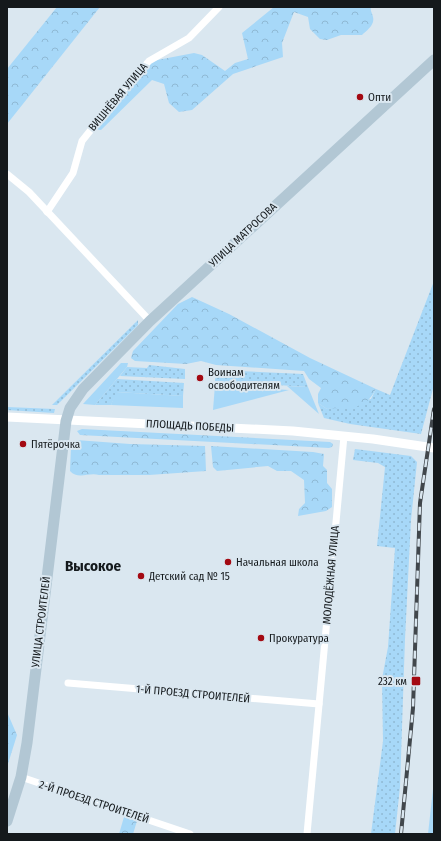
<svg xmlns="http://www.w3.org/2000/svg" width="441" height="841" viewBox="0 0 441 841" font-family="'Fira Sans Condensed',sans-serif">
<style>
.grass{fill:url(#grass-dots)}
.forest{fill:url(#forest-crowns)}
.green{fill:#a7d8f8}
.lines{fill:none;stroke-linecap:round;stroke-linejoin:round}
.minor{stroke:#fff;stroke-width:7}
.tertiary{stroke:#fff;stroke-width:9}
.secondary{stroke:#b2c7d4;stroke-width:11}
.rail-casing{stroke:#41474c;stroke-width:4}
.rail{stroke:#dae7f0;stroke-width:2.5;stroke-dasharray:8;stroke-linecap:butt}
.poi-dot{fill:#a30912;stroke:#dae7f0;stroke-width:1.5}
.labels{text-anchor:middle;dominant-baseline:central;stroke-width:4;stroke-linejoin:round;paint-order:stroke}
.street-label{font-size:11px;fill:#14191c;stroke:#dae7f0}
.poi-label{font-size:11px;fill:#14191c;stroke:#dae7f0;text-anchor:start}
.district-label{font-size:15px;font-weight:bold;fill:#14191c;stroke:#dae7f0}
</style>
<defs>
<pattern id="grass-dots" width="8" height="8" patternUnits="userSpaceOnUse"><rect width="8" height="8" fill="#a7d8f8"/><path d="M2 2h.1M6 6h.1" fill="none" stroke="#8fb9d4" stroke-width="1.8" stroke-linecap="round"/></pattern>
<pattern id="forest-crowns" width="20" height="18" patternUnits="userSpaceOnUse"><rect width="20" height="18" fill="#a7d8f8"/><path d="M2 6a3 3 0 1 1 6 0M12 15a3 3 0 1 1 6 0" fill="none" stroke="#8fb9d4"/></pattern>
</defs>
<rect width="100%" height="100%" fill="#dae7f0"/>
<!-- grass -->
<g class="grass">
<polygon points="434,281 434,385 421,434 350,424 324,418 318,403 327,409 371,399 376,389 390,395"/>
<polygon points="138,320 138,325 57,405 52,405"/>
<polygon points="149,365 185,369 185,379 120,376 127,367 147,368"/>
<polygon points="216,370 303,374 308,387 215,381"/>
<polygon points="117,379 184,383 183,396 117,392 111,405 95,405"/>
<polygon points="7,407 55,409 54,413 7,410"/>
<polygon points="355,449 411,456 417,462 411,520 405,639 400,787 395,834 371,834 383,741 382,679 388,647 395,548 377,546 385,467 378,463 353,460"/>
</g>
<!-- forest -->
<g class="forest">
<polygon points="57,7 100,7 7,124 7,69"/>
<path d="M274 7H371C370 11 372 12 373 17 375 25 367 30 362 35H341L327 40 320 39 310 29 308 17 294 12 282 43 283 57 233 74 192 110 179 112 169 103 164 84 152 80 101 130 94 129 152 61 194 53 202 55 225 71 235 63 248 59 242 33Z"/>
<path d="M192 297 229 314 310 358 376 389C364 412 350 406 327 409L318 403V394L321 388 309 379 304 371 216 365 201 361 186 364 135 361 131 358 133 351 178 304Z"/>
<polygon points="82,429 330,442 333,444 332,447 329,448 80,435 77,431"/>
<path d="M76 440 130 444 205 446 206 471 149 475H99C89 472 78 480 70 471L71 446Z"/>
<polygon points="211,446 313,452 324,454 323,466 327,470 327,483 332,489 332,507 326,511 298,516 299,509 305,503 304,480 291,471 277,471 268,466 217,471 213,467"/>
<polygon points="7,712 17,735 7,767"/>
<polygon points="124,817 137,821 133,834 119,834"/>
</g>
<!-- green -->
<g class="green">
<polygon points="121,363 128,363 127,367 95,405 83,404"/>
<polygon points="215,385 289,390 213,410"/>
<polygon points="287,386 308,387 319,414"/>
<polygon points="116,392 183,396 183,408 111,405"/>
<polygon points="434,529 434,652 433,640"/>
<polygon points="434,780 434,834 428,834"/>
</g>
<g class="lines">
<!-- minor -->
<g class="minor">
<polyline points="7,174 29,192 150,321"/>
<polyline points="47,212 73,173 82,141 110,106 149,61 189,38 219,7"/>
<polyline points="68,683 319,704"/>
<polyline points="21,777 190,834"/>
<polyline points="307,834 344,436"/>
</g>
<!-- tertiary -->
<polyline class="tertiary" points="7,417 293,431 373,439 434,448"/>
<!-- secondary -->
<polyline class="secondary" points="7,821 21,777 27,743 66,421 70,408 83,389 150,321 434,60"/>
<!-- rail casing -->
<g class="rail-casing">
<polyline id="rail" points="401,834 413,708 420,503 434,409"/>
</g>
<!-- rail -->
<use href="#rail" class="rail"/>
</g>
<!-- markers -->
<g class="poi-dot">
<circle cx="360" cy="97" r="4"/>
<circle cx="200" cy="378" r="4"/>
<circle cx="23" cy="444" r="4"/>
<circle cx="228" cy="562" r="4"/>
<circle cx="141" cy="576" r="4"/>
<circle cx="261" cy="638" r="4"/>
<rect x="411" y="676" width="10" height="10" rx="2"/>
</g>
<g class="labels">
<!-- street labels -->
<g class="street-label">
<text transform="translate(118 97) rotate(-50)">ВИШНЁВАЯ УЛИЦА</text>
<text transform="translate(243 235) rotate(-43)">УЛИЦА МАТРОСОВА</text>
<text transform="translate(190 426) rotate(3)">ПЛОЩАДЬ ПОБЕДЫ</text>
<text transform="translate(331 575) rotate(-85)">МОЛОДЁЖНАЯ УЛИЦА</text>
<text transform="translate(41 622) rotate(-83)">УЛИЦА СТРОИТЕЛЕЙ</text>
<text transform="translate(193 694) rotate(5)">1-Й ПРОЕЗД СТРОИТЕЛЕЙ</text>
<text transform="translate(94 802) rotate(18)">2-Й ПРОЕЗД СТРОИТЕЛЕЙ</text>
</g>
<!-- poi labels -->
<g class="poi-label">
<text x="368" y="97">Опти</text>
<text x="208" y="372">Воинам<tspan x="208" dy="13">освободителям</tspan></text>
<text x="31" y="444">Пятёрочка</text>
<text x="236" y="562">Начальная школа</text>
<text x="149" y="576">Детский сад № 15</text>
<text x="269" y="638">Прокуратура</text>
<text x="407" y="681" text-anchor="end">232 км</text>
</g>
<!-- district labels -->
<g class="district-label">
<text x="93" y="566">Высокое</text>
</g>
</g>
<!-- border -->
<rect width="441" height="841" fill="none" stroke="#14191c" stroke-width="16"/>
</svg>
